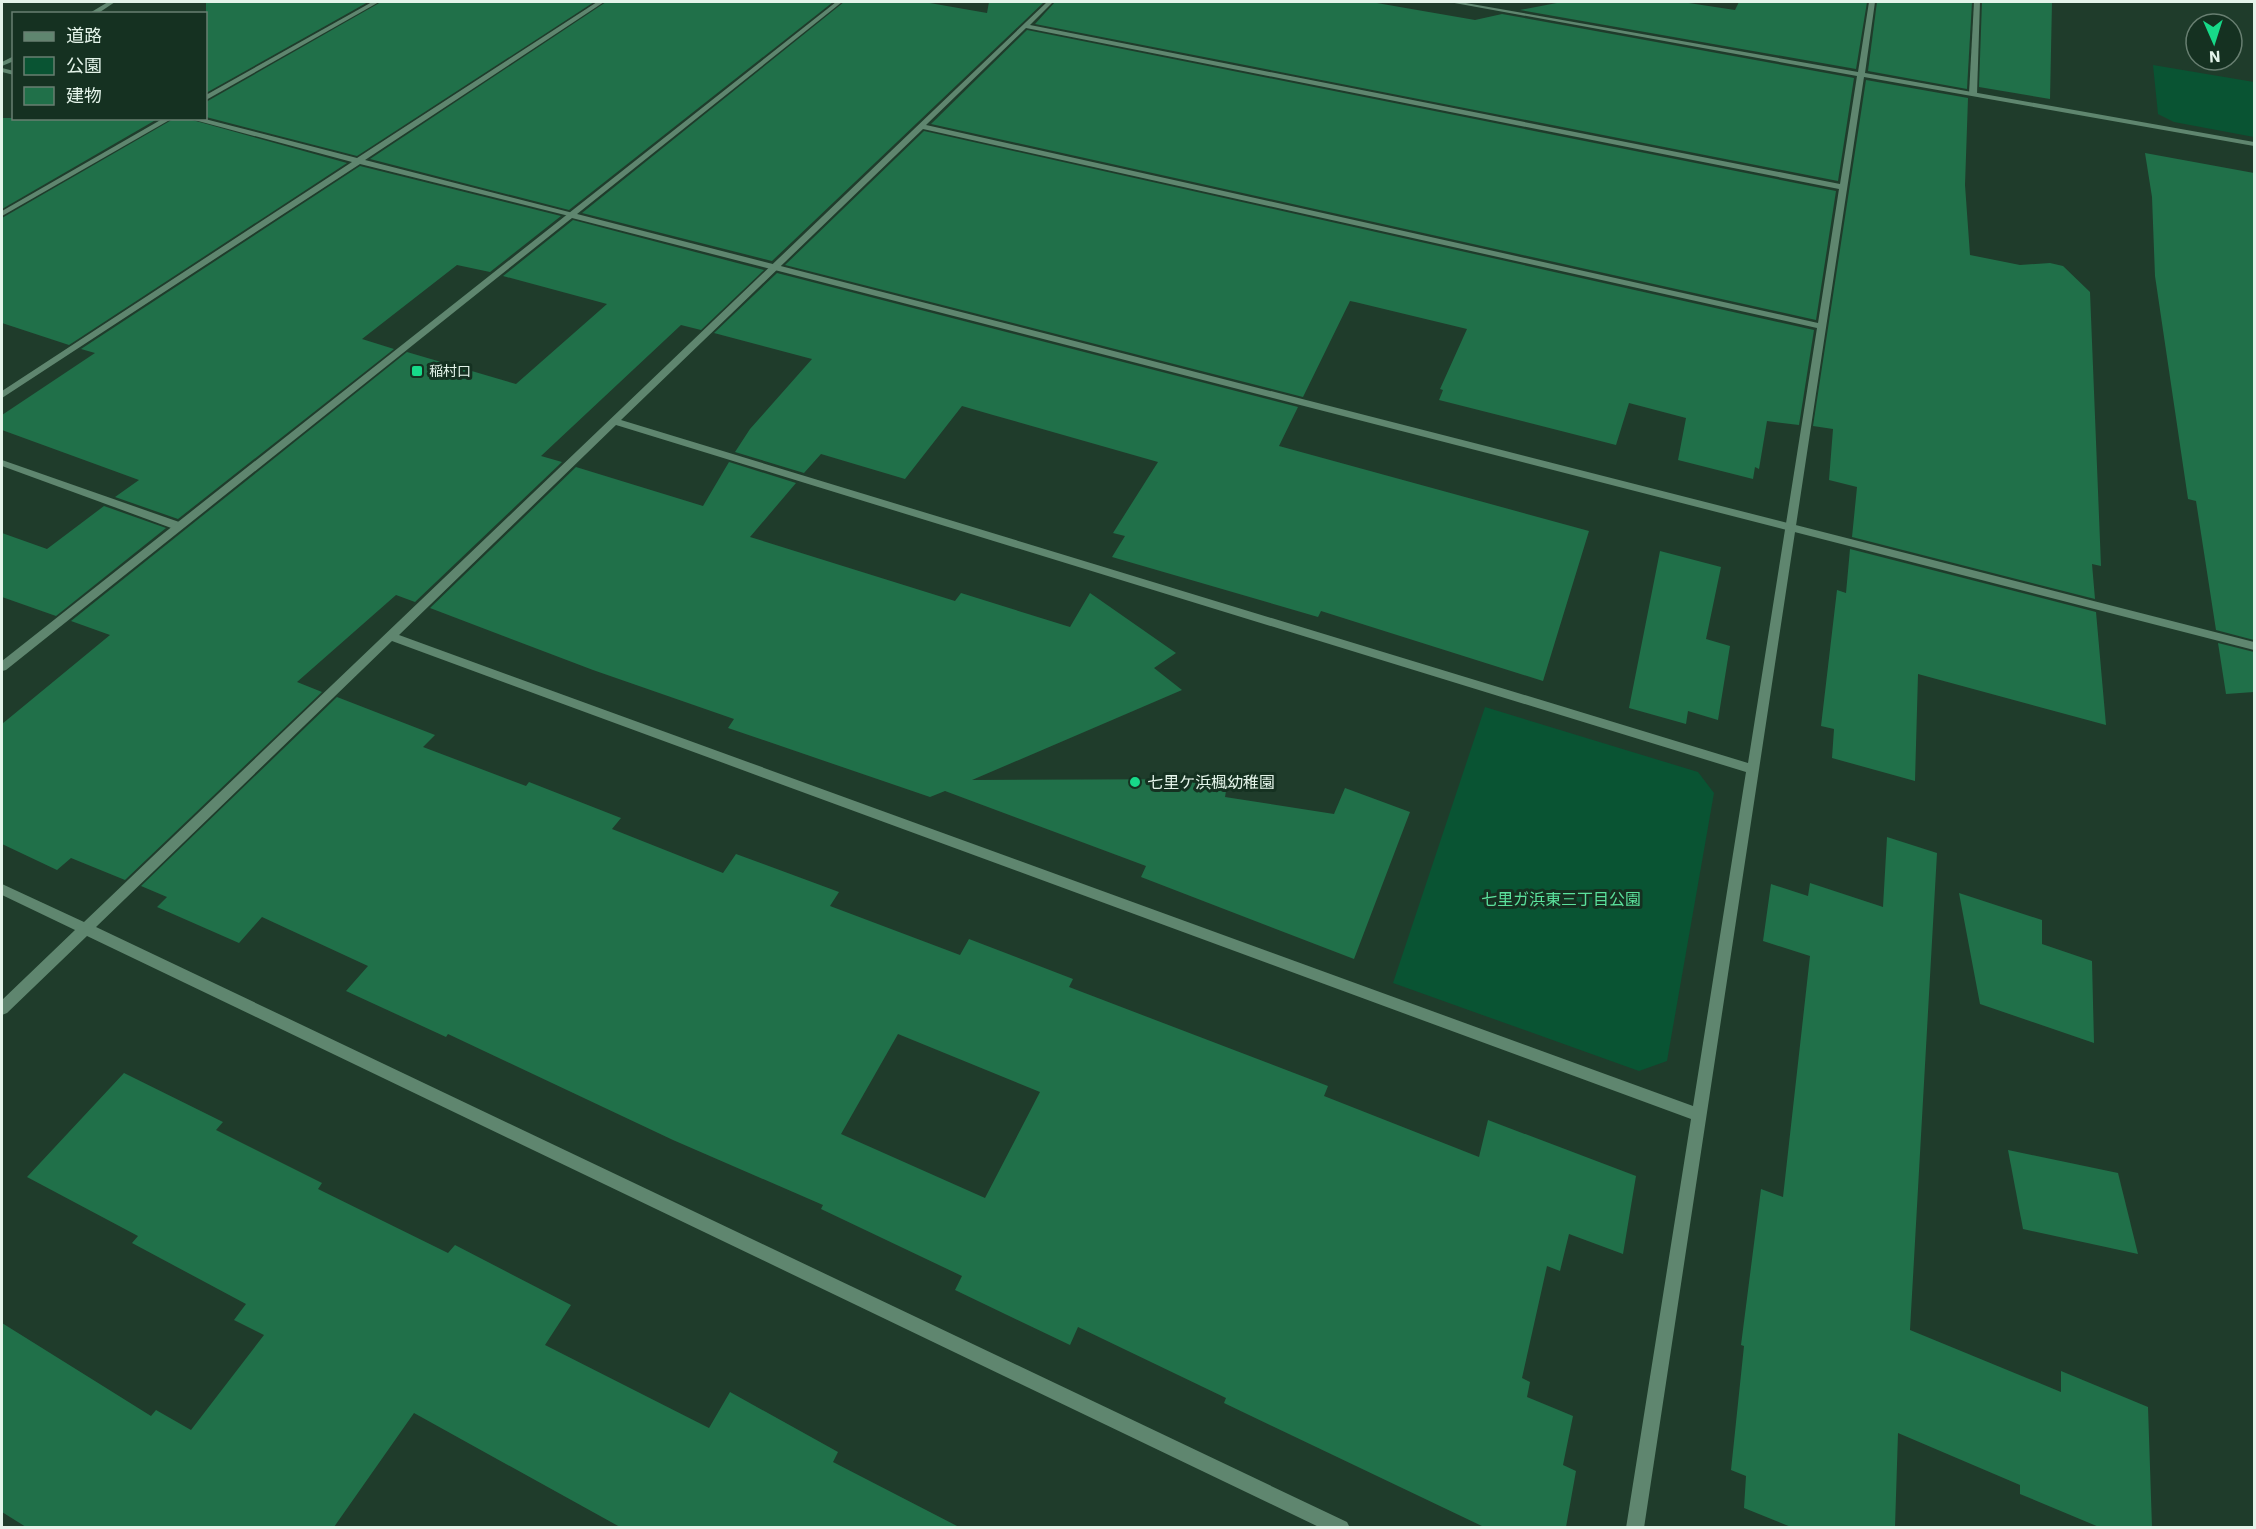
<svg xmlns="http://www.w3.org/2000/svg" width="2256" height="1529" viewBox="0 0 2256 1529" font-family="'IBM Plex Sans','Noto Sans JP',sans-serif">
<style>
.green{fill:#095433}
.building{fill:#207049;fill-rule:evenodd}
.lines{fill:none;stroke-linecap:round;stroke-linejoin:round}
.service{fill:#5f866f;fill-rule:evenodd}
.minor{fill:#5f866f;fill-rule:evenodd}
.tertiary{fill:#5f866f;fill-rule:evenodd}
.poi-dot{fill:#17d989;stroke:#153121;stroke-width:2}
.labels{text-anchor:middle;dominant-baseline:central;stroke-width:6;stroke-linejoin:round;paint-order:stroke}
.far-poi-label{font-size:14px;fill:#e4f4ea;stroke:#153121;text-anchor:start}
.poi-label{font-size:16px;fill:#e4f4ea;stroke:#153121;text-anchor:start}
.park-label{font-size:16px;fill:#5be19c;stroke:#153121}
</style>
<rect width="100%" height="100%" fill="#1f3c2b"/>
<!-- green -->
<g class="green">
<polygon points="2153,65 2254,82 2254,137 2174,122 2158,114"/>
<polygon points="1485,707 1698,772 1714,793 1667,1061 1639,1071 1393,983"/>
</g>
<!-- building -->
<g class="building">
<polygon points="206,2 368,2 206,93"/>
<polygon points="381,2 594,2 357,156 206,117 206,102"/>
<polygon points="606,2 833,2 569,210 370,159"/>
<polygon points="844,2 924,2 987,13 989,2 1044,2 772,261 582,213"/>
<polygon points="1055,2 1371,2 1475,20 1502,14 1854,78 1838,181 1035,24"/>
<polygon points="1562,2 1682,2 1735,10 1739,2 1867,2 1856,69 1520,10"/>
<polygon points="1877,2 1972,2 1967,89 1868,71"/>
<polygon points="1982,2 2052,2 2050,99 1979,87"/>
<polygon points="1027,30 1836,191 1816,320 931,124"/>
<polygon points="1866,80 1968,98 1965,185 1970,255 2020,265 2050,263 2063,266 2090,292 2101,566 2092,564 2095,599 1852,537 1857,487 1829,480 1833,429 1813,426"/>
<polygon points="2,118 159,118 2,209"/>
<polygon points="175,118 185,118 347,163 69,345 2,323 2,218"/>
<polygon points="924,131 1814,330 1799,425 1767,421 1759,469 1755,467 1753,479 1678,460 1686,418 1629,403 1616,445 1439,400 1443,390 1440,389 1467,329 1355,302 1350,301 1303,397 785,265"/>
<polygon points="2145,153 2254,173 2254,640 2216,630 2196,501 2188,499 2155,276 2152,197"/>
<polygon points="360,166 561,216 490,272 457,265 362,339 394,349 178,519 115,497 139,480 2,430 2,415 95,353 81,349"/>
<polygon points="573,220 764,270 701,330 681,325 541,456 562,462 415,602 396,595 297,682 322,692 125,880 71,858 57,870 2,844 2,724 110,635 71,621 407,352 516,384 607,304 503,276"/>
<polygon points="777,273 1298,407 1279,446 1589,531 1543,681 1321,611 1318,617 1112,557 1125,536 1113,533 1158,462 993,415 962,406 905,479 821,454 804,473 735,452 750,429 812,359 714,333"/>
<polygon points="729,462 796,483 750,537 955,601 961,593 1070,627 1090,593 1176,653 1154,668 1182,690 972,780 1228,779 1225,797 1334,814 1345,788 1410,812 1354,959 1141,877 1146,866 945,791 930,797 728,728 734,719 593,670 430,608 576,467 703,506"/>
<polygon points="104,506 166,528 56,616 2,597 2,533 47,549"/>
<polygon points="1850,549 2096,612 2106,725 1918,674 1915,781 1832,758 1834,729 1821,726 1837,590 1846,593"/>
<polygon points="1660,551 1721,567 1706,639 1730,646 1718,720 1688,711 1686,724 1629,708"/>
<polygon points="2218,643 2254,652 2254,692 2226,694"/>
<path d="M337 697 435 735 423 747 526 786 529 782 621 818 612 829 723 873 736 854 839 892 830 906 960 955 969 939 1073 979 1069 987 1328 1086 1324 1096 1479 1157 1488 1120 1636 1176 1623 1254 1569 1234 1560 1271 1547 1266 1522 1378 1530 1382 1527 1397 1573 1416 1563 1465 1576 1471 1566 1527H1484L1224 1403 1226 1398 1078 1327 1070 1345 955 1290 962 1276 821 1209 823 1205 673 1140 448 1034 446 1037 346 991 368 966 262 917 239 943 157 907 167 897 141 886ZM898 1034 1040 1092 985 1198 841 1134Z"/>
<polygon points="1887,837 1937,853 1910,1330 2061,1392 2061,1371 2148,1407 2152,1527 2099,1527 2020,1494 2020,1485 1898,1433 1895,1527 1791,1527 1744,1508 1746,1476 1731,1470 1744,1346 1741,1345 1761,1189 1783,1197 1810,956 1763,941 1771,884 1808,896 1810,883 1883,907"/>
<polygon points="1959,893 2042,920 2042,944 2092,961 2094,1043 1980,1004"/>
<polygon points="124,1073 223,1122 216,1130 322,1183 318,1189 448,1253 455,1245 571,1305 545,1345 709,1428 730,1392 838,1452 833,1462 959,1527 620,1527 414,1413 334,1527 26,1527 2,1512 2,1323 151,1416 156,1410 191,1430 264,1335 234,1320 246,1304 132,1243 138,1236 27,1177"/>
<polygon points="2008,1150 2118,1173 2138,1254 2023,1229"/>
</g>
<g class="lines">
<!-- service -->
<polygon class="service" points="1974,2 1980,2 1977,94 1973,96 1969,94"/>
<!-- minor -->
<g class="minor">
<polygon points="108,2 115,2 97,14 88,14"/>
<polygon points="372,2 379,2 206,100 206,95"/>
<polygon points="597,2 604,2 365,160 573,213 573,217 360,164 2,398 2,391 352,162 187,118 201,118 357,158"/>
<path d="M1047 2H1053L1030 25 1840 184 1857 76 1449 2H1460L1858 72 1869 2H1875L1865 73 2254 142V146L1864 77 1644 1528H1626L1691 1119 392 641 96 927 1347 1522 1350 1528H1321L87 936 7 1013 2 1015V1000L75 930 2 895V884L84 922ZM1026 28 1839 189 1818 323 926 125ZM923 129 1817 328 1748 763 621 420ZM616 425 1746 772 1693 1106 399 635Z"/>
<polygon points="14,56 14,61 2,66 2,62"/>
<polygon points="2,68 14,71 14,75 2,72"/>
<polygon points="164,118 173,118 2,216 2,211"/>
<polygon points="2,460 182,523 183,526 182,529 174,529 2,466"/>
</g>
<!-- tertiary -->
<polygon class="tertiary" points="836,2 842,2 577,214 2254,642 2254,650 572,218 6,670 2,671 2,661"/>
</g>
<!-- markers -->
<g class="poi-dot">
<rect x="411" y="365" width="12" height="12" rx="3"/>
<circle cx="1135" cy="782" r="6"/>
</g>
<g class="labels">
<!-- far-poi labels -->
<g class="far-poi-label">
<text x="429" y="371">稲村口</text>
</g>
<!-- poi labels -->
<g class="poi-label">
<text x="1147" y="782">七里ケ浜楓幼稚園</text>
</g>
<!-- park labels -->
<g class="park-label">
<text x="1561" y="899">七里ガ浜東三丁目公園</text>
</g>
</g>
<!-- border -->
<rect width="2256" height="1529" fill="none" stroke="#e4f4ea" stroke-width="6"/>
<!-- legend -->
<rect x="12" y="12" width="195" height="108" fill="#153121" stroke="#687f71" stroke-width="1.5"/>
<rect x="24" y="32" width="30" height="9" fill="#5f866f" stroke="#687f71" stroke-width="1.5"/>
<text x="66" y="42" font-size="18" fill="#e4f4ea">道路</text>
<rect x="24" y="57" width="30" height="18" fill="#095433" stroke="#687f71" stroke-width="1.5"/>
<text x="66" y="72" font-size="18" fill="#e4f4ea">公園</text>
<rect x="24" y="87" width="30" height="18" fill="#207049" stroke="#687f71" stroke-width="1.5"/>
<text x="66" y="102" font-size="18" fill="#e4f4ea">建物</text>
<!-- north arrow -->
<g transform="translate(2214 42) rotate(177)"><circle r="28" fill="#153121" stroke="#687f71" stroke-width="1.5"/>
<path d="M0-4.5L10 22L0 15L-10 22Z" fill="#17d989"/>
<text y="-9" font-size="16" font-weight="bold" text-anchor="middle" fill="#e4f4ea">N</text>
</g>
</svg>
